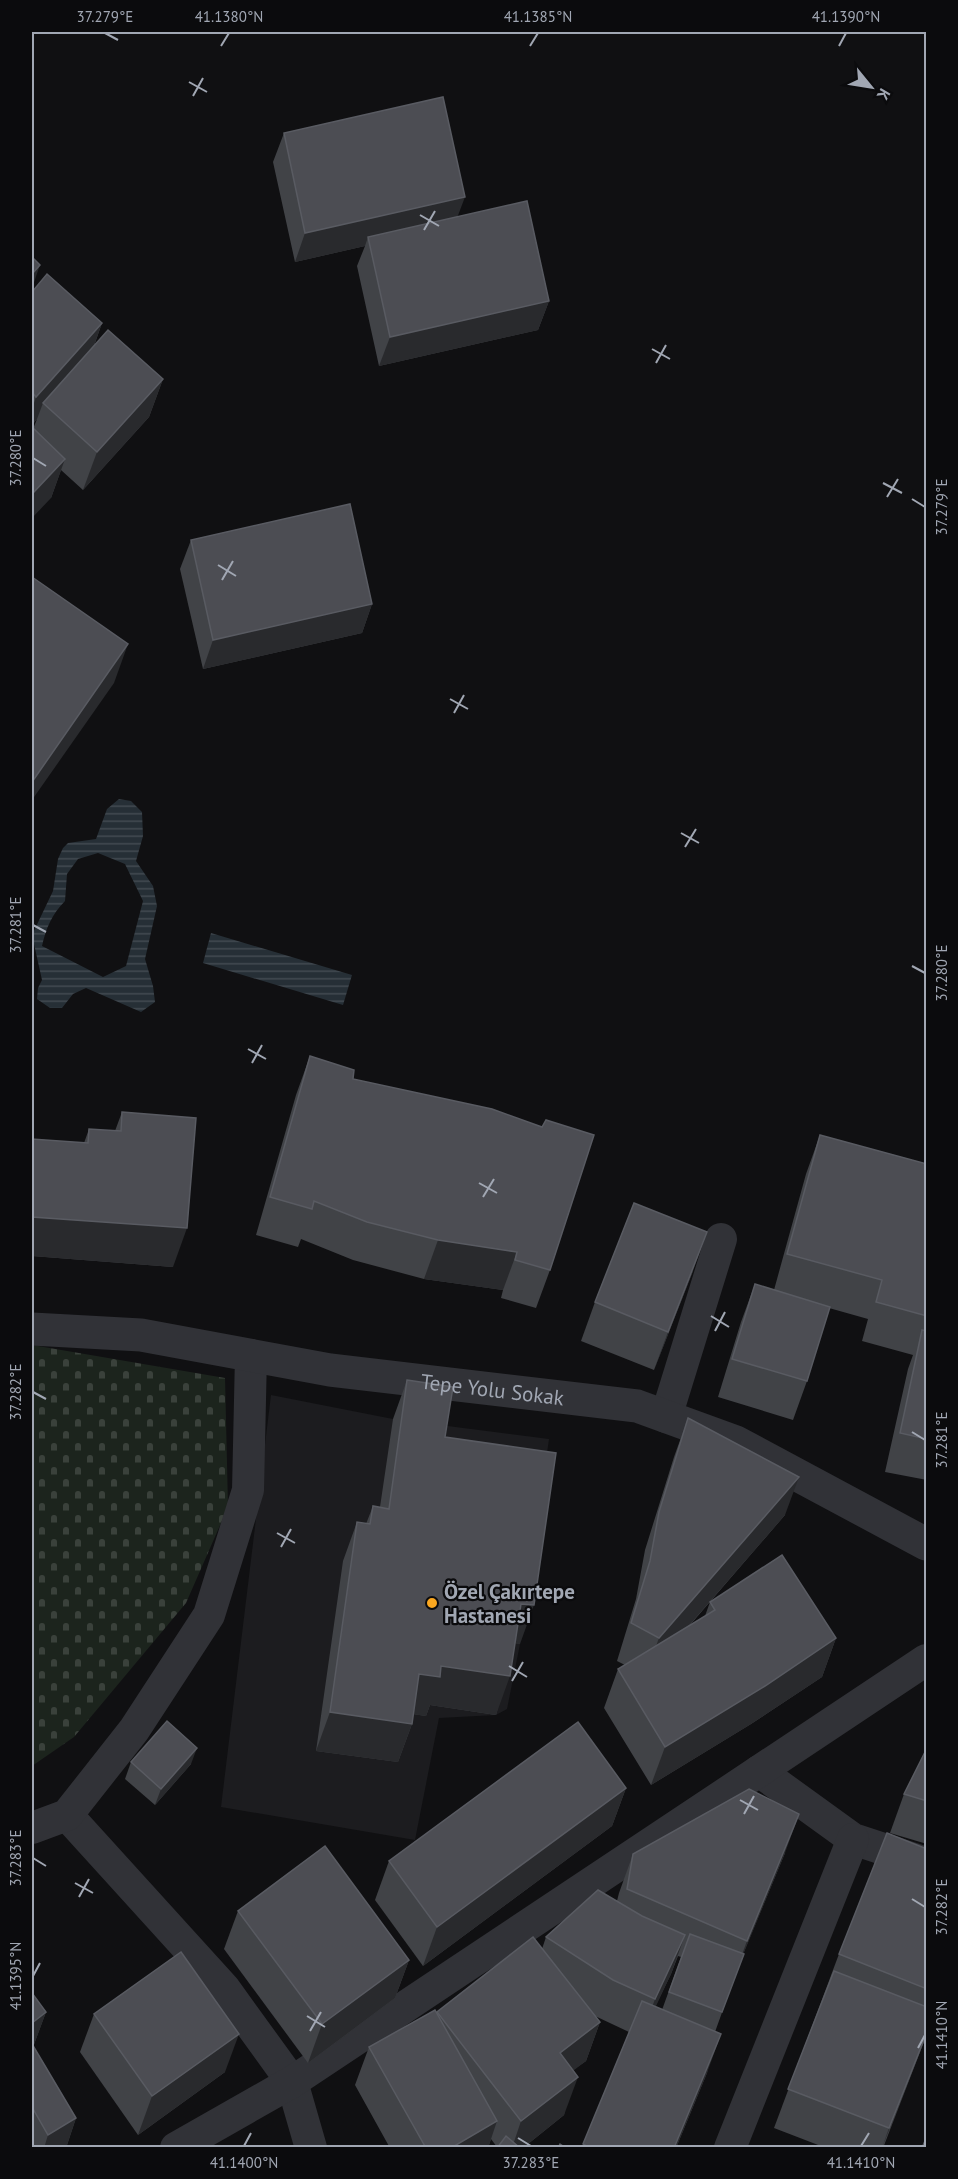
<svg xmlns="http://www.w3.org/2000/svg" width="958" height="2179" viewBox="0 0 958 2179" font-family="'PT Sans',sans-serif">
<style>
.built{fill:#1c1c1f}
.cemetery{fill:url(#cemetery-stones)}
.water{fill:url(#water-rules);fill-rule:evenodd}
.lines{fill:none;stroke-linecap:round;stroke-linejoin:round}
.minor{stroke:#313237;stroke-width:32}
.tertiary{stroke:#313237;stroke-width:33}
.wall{fill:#414347;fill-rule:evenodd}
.shaded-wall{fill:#292a2d}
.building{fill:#4c4d53;stroke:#595b62;stroke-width:1.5}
.ticks{fill:none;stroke:#a1a7b3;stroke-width:2}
.poi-dot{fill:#faa720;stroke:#0b0b0d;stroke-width:2}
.labels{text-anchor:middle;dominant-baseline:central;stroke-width:4.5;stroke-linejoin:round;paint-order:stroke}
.street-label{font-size:21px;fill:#a1a7b3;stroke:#0b0b0d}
.poi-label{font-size:21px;font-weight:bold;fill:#a1a7b3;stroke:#0b0b0d;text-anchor:start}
.neatline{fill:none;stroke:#a1a7b3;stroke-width:2}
.ticks-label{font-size:15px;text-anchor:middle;fill:#a1a7b3}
</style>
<defs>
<pattern id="cemetery-stones" width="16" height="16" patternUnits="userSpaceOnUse" patternTransform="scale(1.5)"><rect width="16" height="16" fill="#1c241d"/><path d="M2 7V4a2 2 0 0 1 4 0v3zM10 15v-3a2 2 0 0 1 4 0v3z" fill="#3a413b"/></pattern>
<pattern id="water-rules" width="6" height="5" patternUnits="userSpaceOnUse" patternTransform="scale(1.5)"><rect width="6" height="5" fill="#262f36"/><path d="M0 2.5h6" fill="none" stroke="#424a51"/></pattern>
</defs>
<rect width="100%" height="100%" fill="#101012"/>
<!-- built -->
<polygon class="built" points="271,1395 393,1419 549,1439 520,1644 507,1709 496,1715 439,1718 415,1840 221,1807"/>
<!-- cemetery -->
<polygon class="cemetery" points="32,1345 225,1378 228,1507 186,1603 74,1737 32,1766"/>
<!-- water -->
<g class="water">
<path d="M119 799 131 801 142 812 143 836 136 861 153 886 157 906 145 959 153 986 155 1002 141 1012 86 988 73 994 62 1008H50L37 999 38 988 42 980 32 935 53 891 58 859 63 848 68 843 96 839 107 809ZM98 853 125 864 143 901 126 966 103 977 42 946C46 928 52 914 65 901L67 874 78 859Z"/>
<polygon points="211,933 352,975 343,1005 203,963"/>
</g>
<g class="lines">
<!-- minor -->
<g class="minor">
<polyline points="666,1417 721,1239"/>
<polyline points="759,1771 853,1839 926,1863"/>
<polyline points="67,1815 224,1988 292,2082 311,2148"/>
<polyline points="32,1828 67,1815 134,1730 209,1615 248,1490 251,1355"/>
<polyline points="176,2148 292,2082 926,1660"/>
<polyline points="730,2148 853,1839"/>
</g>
<!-- tertiary -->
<path class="tertiary" id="s1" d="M32 1329 141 1335 330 1370 637 1406 736 1442 926 1544"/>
</g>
<!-- wall -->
<g class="wall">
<polygon points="284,133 457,217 549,301 538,330 379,366 357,266 365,246 295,262 273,162"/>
<polygon points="32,292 102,323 94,346 163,379 149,417 83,490 61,470 51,498 33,429 37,419 32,425"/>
<polygon points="191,540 372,604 362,633 203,669 180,569"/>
<polygon points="310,1056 353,1079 550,1270 536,1308 501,1298 503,1290 424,1279 353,1260 301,1239 298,1247 256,1235 296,1095"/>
<polygon points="122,1112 173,1267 32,1256 32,1139 84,1143 89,1129 115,1131"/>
<polygon points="820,1135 927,1164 927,1480 885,1472 908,1369 913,1355 862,1341 868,1319 829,1308 807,1381 793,1420 718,1397 741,1322 755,1284 774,1290 806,1174"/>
<polygon points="693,1271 654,1370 581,1341 595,1302"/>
<polygon points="407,1380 445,1437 520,1644 515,1643 496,1715 430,1705 426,1716 413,1714 412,1724 398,1762 316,1751 343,1561 357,1522 366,1524 373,1506 380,1507 393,1419"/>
<polygon points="688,1418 785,1515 690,1625 705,1616 710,1602 836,1638 822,1677 751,1724 651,1785 604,1708 618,1669 625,1665 617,1661 636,1599 645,1550 674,1457"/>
<polygon points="927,1748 927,1844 890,1833 904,1794"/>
<polygon points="131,1762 191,1764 155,1805 125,1779"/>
<polygon points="626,1788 612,1826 423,1966 375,1900 389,1861"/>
<polygon points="927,1849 927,2034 883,2148 826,2148 774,2128 839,1954"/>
<path d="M785 1853 743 1954 715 2032 707 2073 676 2148H582L629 2032 595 2016 600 2022 586 2061 573 2070 564 2115 523 2148H497V2147L491 2139 488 2148H390L355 2085 369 2047 437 2013 542 1949 546 1937 617 1901 619 1893 633 1854ZM678 1956 681 1957 662 2010 655 2007 671 1974Z"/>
<polygon points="238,1911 409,1960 395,1998 308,2063 224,1949"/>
<polygon points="32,1993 46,2012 33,2047 76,2118 66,2148 32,2148"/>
<polygon points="94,2014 225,2072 138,2135 80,2052"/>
</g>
<!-- shaded-wall -->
<g class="shaded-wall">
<polygon points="465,197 454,226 368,237 365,246 295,262 305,233"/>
<polygon points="40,265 32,288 32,274"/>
<polygon points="549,301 538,330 379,366 390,337"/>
<polygon points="102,323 88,362 43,403 37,419 32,425 32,409 36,397"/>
<polygon points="163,379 149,417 83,490 97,452"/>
<polygon points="65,459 51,498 32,518 32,494"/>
<polygon points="372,604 362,633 203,669 213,640"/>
<polygon points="128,644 114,683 32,800 32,782"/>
<polygon points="32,1217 187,1228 173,1267 32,1256"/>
<polygon points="707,1232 693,1271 654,1370 668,1332"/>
<polygon points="438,1240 517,1252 503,1290 424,1279"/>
<polygon points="799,1477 785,1515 645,1676 659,1638"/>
<polygon points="521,1604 534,1605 520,1644 507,1643"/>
<polygon points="836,1638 822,1677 751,1724 651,1785 665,1747"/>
<polygon points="441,1666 510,1676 496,1715 430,1705 426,1716 405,1713 419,1674"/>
<polygon points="330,1712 412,1724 398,1762 316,1751"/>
<polygon points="197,1748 191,1764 155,1805 161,1789"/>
<polygon points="626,1788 612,1826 423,1966 437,1927"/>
<polygon points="799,1814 785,1853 733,1979 747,1941"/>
<polygon points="685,1935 671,1974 641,2038 655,1999"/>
<polygon points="409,1960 395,1998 308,2063 322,2024"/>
<polygon points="46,2012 32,2050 32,2023"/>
<polygon points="600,2022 586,2061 545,2092 560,2053"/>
<polygon points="927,2032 927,2034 882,2148 889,2128"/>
<polygon points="239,2034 225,2072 138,2135 152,2096"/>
<polygon points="721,2034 707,2073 676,2148 674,2148"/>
<polygon points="578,2077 564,2115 523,2148 512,2148 521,2121"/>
<polygon points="76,2118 66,2148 44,2148 48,2135"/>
<polygon points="497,2121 488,2148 451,2148"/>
</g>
<!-- building -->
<g class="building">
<polygon points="443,97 465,197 305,233 284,133"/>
<polygon points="527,201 549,301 390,337 368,237"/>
<polygon points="32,257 40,265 32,274"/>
<polygon points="47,274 102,323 36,397 32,392 32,292"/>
<polygon points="108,330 163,379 97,452 43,403"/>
<polygon points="32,427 65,459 32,494"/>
<polygon points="350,504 372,604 213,640 191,540"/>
<polygon points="32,577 128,644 32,782"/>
<polygon points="310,1056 354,1070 353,1079 492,1109 542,1127 546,1120 594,1135 550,1270 515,1260 517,1252 438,1240 367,1222 314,1201 312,1209 270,1197"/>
<polygon points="122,1112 196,1118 187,1228 32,1217 32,1139 88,1143 89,1129 121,1131"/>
<polygon points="820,1135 927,1164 927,1316 876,1302 882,1280 787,1254"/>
<polygon points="634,1203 707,1232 668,1332 595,1302"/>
<polygon points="755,1284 830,1307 807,1381 732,1359"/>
<polygon points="922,1330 927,1331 927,1439 900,1433"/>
<polygon points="407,1380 453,1387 445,1437 556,1453 534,1605 521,1604 510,1676 441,1666 440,1677 419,1674 412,1724 330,1712 357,1522 370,1524 373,1506 389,1509"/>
<polygon points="688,1418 799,1477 659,1638 631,1623 650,1561 659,1512"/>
<polygon points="782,1555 836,1638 765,1686 665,1747 618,1669 715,1610 710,1602"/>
<polygon points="167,1721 197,1748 161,1789 131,1762"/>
<polygon points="578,1722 626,1788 437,1927 389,1861"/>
<polygon points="927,1748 927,1801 904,1794"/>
<polygon points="749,1789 799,1814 747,1941 627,1889 633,1854"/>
<polygon points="887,1833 927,1849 927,1989 839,1954"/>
<polygon points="325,1846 409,1960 322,2024 238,1911"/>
<polygon points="598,1890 642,1916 685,1935 655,1999 613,1980 546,1937"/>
<polygon points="690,1934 744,1954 722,2012 669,1992"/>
<polygon points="533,1937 600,2022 560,2053 578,2077 521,2121 437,2012"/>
<polygon points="181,1952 239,2034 152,2096 94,2014"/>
<polygon points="834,1971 927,2007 927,2032 889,2128 788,2089"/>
<polygon points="32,1993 46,2012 32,2023"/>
<polygon points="642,2001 721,2034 674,2148 590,2148 583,2144"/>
<polygon points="435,2010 497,2121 451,2148 426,2148 369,2047"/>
<polygon points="32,2044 76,2118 48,2135 32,2107"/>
<polygon points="506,2136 520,2148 497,2148"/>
<polygon points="927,2136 927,2148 922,2148"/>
<polygon points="560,2144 566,2148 558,2148"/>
</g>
<!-- ticks -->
<path class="ticks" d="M105 33 118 40M221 46 229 33M530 46 538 33M839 46 846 33M189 82 207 92M193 96 203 78M420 215 439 226M424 230 435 211M652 349 670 359M656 363 666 345M33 458 46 466M883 483 902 493M887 497 898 479M912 499 925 507M218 565 236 576M222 580 233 561M450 699 468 709M454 713 464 695M681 833 699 843M685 847 696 829M33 925 46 932M912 966 925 973M248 1049 266 1059M252 1063 262 1045M479 1183 497 1193M483 1197 494 1179M711 1316 729 1327M715 1331 725 1312M33 1392 46 1399M912 1432 925 1440M277 1533 295 1543M281 1547 291 1529M509 1666 527 1677M512 1681 523 1662M740 1800 758 1810M744 1814 754 1796M33 1858 46 1866M75 1883 93 1893M79 1897 89 1879M912 1899 925 1907M33 1976 40 1963M307 2016 325 2027M310 2031 321 2012M918 2048 925 2035M518 2138 531 2146M244 2146 251 2133M861 2146 869 2133"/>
<!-- markers -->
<circle class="poi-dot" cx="432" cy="1603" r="6"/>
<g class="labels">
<!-- street labels -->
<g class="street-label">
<text stroke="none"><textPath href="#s1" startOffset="465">Tepe Yolu Sokak</textPath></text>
</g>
<!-- poi labels -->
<g class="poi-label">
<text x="444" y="1591">Özel Çakırtepe<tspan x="444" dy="24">Hastanesi</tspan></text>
</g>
</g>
<!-- border -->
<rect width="958" height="2179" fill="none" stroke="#0b0b0d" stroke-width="66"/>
<!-- north arrow -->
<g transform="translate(871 87) rotate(120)" stroke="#0b0b0d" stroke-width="4.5" paint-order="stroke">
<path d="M0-4.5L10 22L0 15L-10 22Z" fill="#a1a7b3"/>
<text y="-9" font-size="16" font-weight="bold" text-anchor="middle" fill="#a1a7b3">K</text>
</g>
<rect x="33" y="33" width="892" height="2113" class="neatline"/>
<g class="ticks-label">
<text x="105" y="22">37.279°E</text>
<text x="229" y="22">41.1380°N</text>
<text x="538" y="22">41.1385°N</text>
<text x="846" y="22">41.1390°N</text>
<text transform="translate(16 458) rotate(-90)" y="5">37.280°E</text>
<text transform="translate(942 507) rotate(-90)" y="5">37.279°E</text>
<text transform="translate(16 925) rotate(-90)" y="5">37.281°E</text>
<text transform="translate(942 973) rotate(-90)" y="5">37.280°E</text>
<text transform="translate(16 1392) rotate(-90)" y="5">37.282°E</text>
<text transform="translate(942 1440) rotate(-90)" y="5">37.281°E</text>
<text transform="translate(16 1858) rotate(-90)" y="5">37.283°E</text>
<text transform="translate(942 1907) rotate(-90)" y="5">37.282°E</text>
<text transform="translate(16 1976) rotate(-90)" y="5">41.1395°N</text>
<text transform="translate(942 2035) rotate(-90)" y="5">41.1410°N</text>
<text x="244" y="2168">41.1400°N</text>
<text x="531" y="2168">37.283°E</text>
<text x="861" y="2168">41.1410°N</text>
</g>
</svg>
